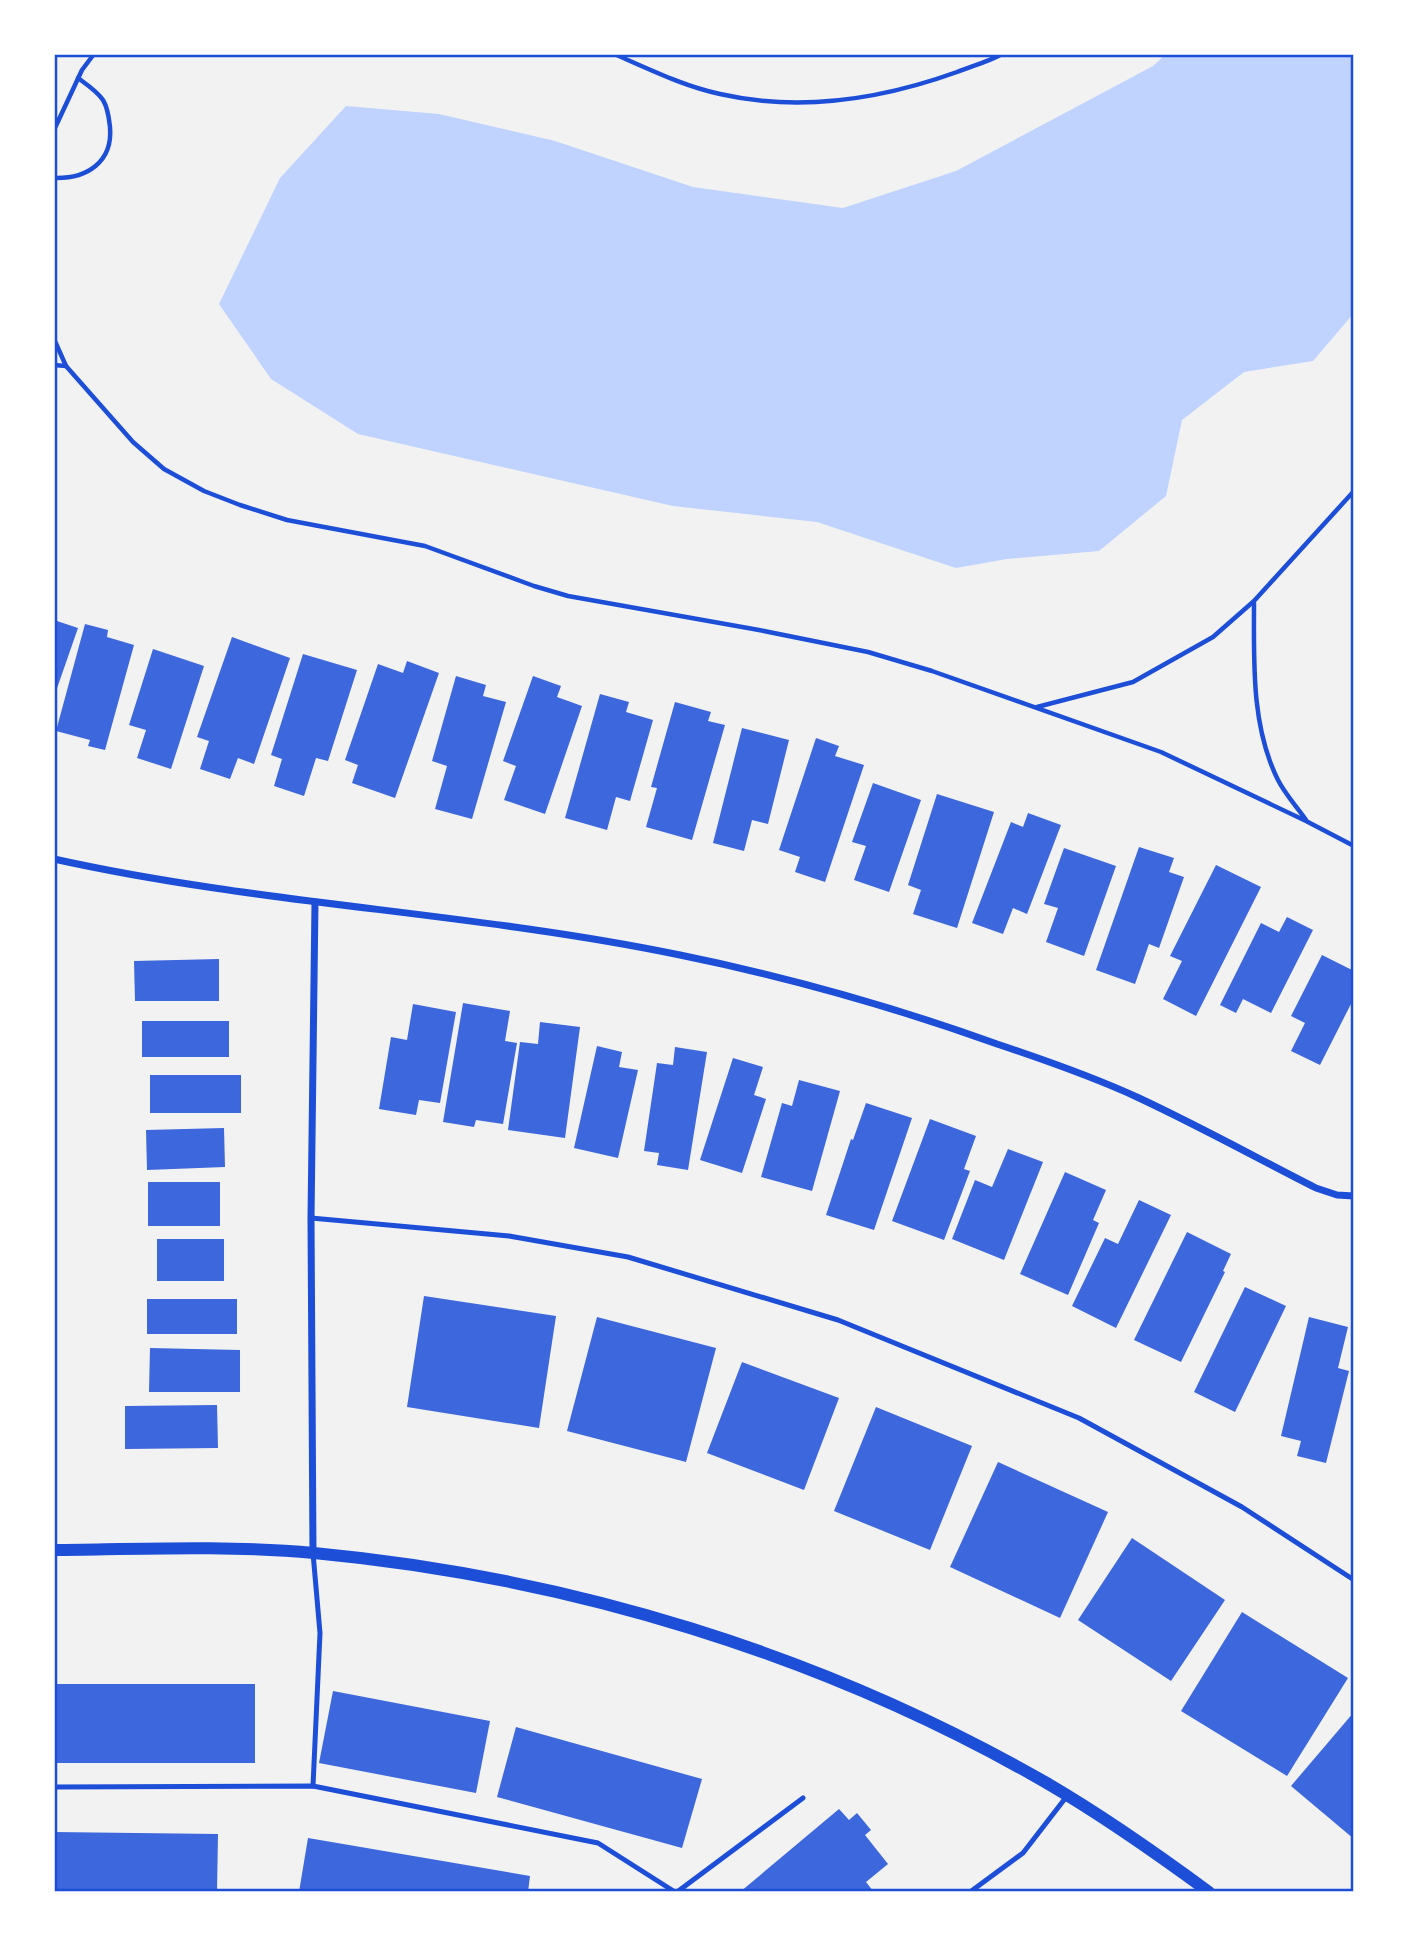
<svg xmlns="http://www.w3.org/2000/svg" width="1408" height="1946" viewBox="0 0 1408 1946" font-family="Rubik,sans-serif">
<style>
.water{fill:#bfd3fe}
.building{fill:#3d67dc}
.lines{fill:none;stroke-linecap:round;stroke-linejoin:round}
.path{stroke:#1d4ed8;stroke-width:4.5}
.service{stroke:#1d4ed8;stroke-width:5}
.minor{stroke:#1d4ed8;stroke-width:7}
.tertiary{stroke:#1d4ed8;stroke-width:12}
.neatline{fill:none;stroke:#1d4ed8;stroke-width:2.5}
</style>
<rect width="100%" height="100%" fill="#f2f2f2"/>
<!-- water -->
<polygon class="water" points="1166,54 1354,54 1354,313 1313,361 1244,372 1182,420 1166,496 1099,551 1007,559 956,568 817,522 673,506 358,434 271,379 219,304 280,178 346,106 439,114 555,141 693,187 843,208 956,171 1153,66"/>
<!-- building -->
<g class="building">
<polygon points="54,620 78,628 55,694 54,694"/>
<polygon points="85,624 108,630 107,637 134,645 105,750 88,746 90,740 56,731"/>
<polygon points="232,637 290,658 254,764 238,758 230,779 200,769 209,741 197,737"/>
<polygon points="153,649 204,666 171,769 137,758 146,730 129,725"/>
<polygon points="303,654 357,670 328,761 316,758 304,796 274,786 282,759 271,755"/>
<polygon points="407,661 439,673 395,798 352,783 358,765 345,760 378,664 403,673"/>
<polygon points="456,676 486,685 483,696 506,702 472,819 435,809 447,766 432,761"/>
<polygon points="533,676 561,686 557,697 582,706 545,814 504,800 516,766 503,761"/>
<polygon points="600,694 629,702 626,712 653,720 630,801 616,797 607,830 565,818"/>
<polygon points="675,702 711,712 708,721 725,725 692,840 646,827 657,788 651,787"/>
<polygon points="742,728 789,740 768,824 752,820 744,851 713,843"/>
<polygon points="816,738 839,746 835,756 864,765 825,882 795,872 800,857 779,850"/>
<polygon points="873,783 921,800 889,892 854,880 866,846 852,842"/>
<polygon points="937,794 994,812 957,928 913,914 921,890 908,885"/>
<polygon points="1028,813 1061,825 1027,914 1013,908 1003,934 972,923 1011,822 1023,827"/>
<polygon points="1139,847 1174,858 1169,872 1184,877 1159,948 1149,944 1135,984 1096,970"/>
<polygon points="1064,848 1116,866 1084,956 1046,942 1058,908 1044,904"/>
<polygon points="1216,865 1261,887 1196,1016 1163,999 1182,961 1170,956"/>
<polygon points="1287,917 1313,930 1271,1013 1243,999 1236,1013 1220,1005 1261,923 1279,932"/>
<polygon points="1322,955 1354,971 1354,998 1320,1065 1291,1051 1305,1023 1291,1016"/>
<polygon points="219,959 219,1001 135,1001 134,961"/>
<polygon points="463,1003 510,1011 505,1041 517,1043 503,1124 476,1120 474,1127 443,1122"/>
<polygon points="413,1004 456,1012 440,1103 419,1100 416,1115 379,1109 391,1037 407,1040"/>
<rect x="142" y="1021" width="87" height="36"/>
<polygon points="540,1022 580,1027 565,1138 508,1130 520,1042 538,1044"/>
<polygon points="597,1046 622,1052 619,1067 638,1070 618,1158 574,1148"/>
<polygon points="675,1047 707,1052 688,1170 657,1165 659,1153 644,1151 657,1063 673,1065"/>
<polygon points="733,1058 763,1067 754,1095 766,1099 742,1173 700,1160"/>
<rect x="150" y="1075" width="91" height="38"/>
<polygon points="799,1080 840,1091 812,1191 761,1177 782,1103 792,1106"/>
<polygon points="866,1103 912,1118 874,1230 826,1215 851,1139 853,1140"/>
<polygon points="930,1119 976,1136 964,1169 970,1171 944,1240 892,1221"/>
<polygon points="224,1128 225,1167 147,1170 146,1130"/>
<polygon points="1008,1149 1043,1162 1004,1260 952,1239 975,1180 992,1187"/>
<polygon points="1065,1172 1106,1190 1093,1220 1099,1223 1068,1295 1020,1274"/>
<rect x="148" y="1182" width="72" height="44"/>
<polygon points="1139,1200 1171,1215 1116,1328 1072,1306 1105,1238 1118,1244"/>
<polygon points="1187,1232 1231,1254 1223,1271 1225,1272 1181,1362 1134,1340"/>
<rect x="157" y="1239" width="67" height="42"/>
<polygon points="1245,1287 1286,1306 1235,1412 1194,1392"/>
<polygon points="424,1296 556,1316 539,1428 407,1407"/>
<rect x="147" y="1299" width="90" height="35"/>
<polygon points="597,1317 716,1348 686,1462 567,1431"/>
<polygon points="1309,1317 1348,1327 1338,1368 1349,1371 1326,1463 1297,1456 1301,1441 1281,1436"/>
<polygon points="150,1348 240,1350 240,1392 149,1392"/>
<polygon points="742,1362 839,1398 804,1490 707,1453"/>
<polygon points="217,1405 218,1448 125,1449 125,1406"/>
<polygon points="876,1407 972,1446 930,1550 834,1511"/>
<polygon points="998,1462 1108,1512 1060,1618 950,1567"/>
<polygon points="1132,1538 1225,1600 1171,1681 1078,1620"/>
<polygon points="1242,1612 1348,1678 1287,1776 1181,1711"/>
<rect x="54" y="1684" width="201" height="79"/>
<polygon points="333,1691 490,1721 476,1793 319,1763"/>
<polygon points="1354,1712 1354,1839 1291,1786"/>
<polygon points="516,1727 702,1779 682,1848 497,1797"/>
<polygon points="839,1809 849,1820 857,1813 871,1830 865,1835 888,1864 866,1882 873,1891 740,1892"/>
<polygon points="54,1832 218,1834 217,1892 54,1892"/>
<polygon points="308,1838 530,1876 528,1892 299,1892"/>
</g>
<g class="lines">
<!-- path -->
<g class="path">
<path d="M614 54C649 69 683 86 720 94 799 112 882 99 957 72 972 66 988 62 1002 54"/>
<polyline points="54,130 82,70 94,54"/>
<path d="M54 178C87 179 113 162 110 127 109 118 108 108 103 100 97 91 86 84 78 78"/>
<polyline points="54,339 66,366 133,442 164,469 204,491 240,505 287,520 425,546 534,586 568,596 759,630 868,652 932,671 1161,752 1306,821 1354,846"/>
<polyline points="54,365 66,366"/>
<path d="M1254 603C1254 662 1251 726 1278 780 1285 794 1297 807 1306 820"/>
<polyline points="1037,707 1133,682 1213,637 1254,601 1354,491"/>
</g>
<!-- service -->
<g class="service">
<polyline points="311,1218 509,1236 628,1257 838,1320 1079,1418 1242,1507 1354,1580"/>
<polyline points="313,1553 320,1633 313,1786"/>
<polyline points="54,1787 313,1786 598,1843 675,1892"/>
<polyline points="677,1892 803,1798"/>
<polyline points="970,1892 1023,1853 1067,1796"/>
</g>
<!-- minor -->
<g class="minor">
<path d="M54 859C261 905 473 912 680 955 788 977 894 1007 997 1044 1045 1060 1094 1077 1139 1098 1199 1126 1257 1158 1316 1188L1337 1195 1354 1196"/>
<polyline points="313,1553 311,1218 315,902"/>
</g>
<!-- tertiary -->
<path class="tertiary" d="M54 1550C140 1549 228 1545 314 1553 569 1577 822 1654 1045 1782 1102 1815 1156 1853 1209 1892"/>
</g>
<!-- border -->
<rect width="1408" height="1946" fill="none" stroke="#ffffff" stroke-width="112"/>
<rect x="56" y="56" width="1296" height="1834" class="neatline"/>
</svg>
